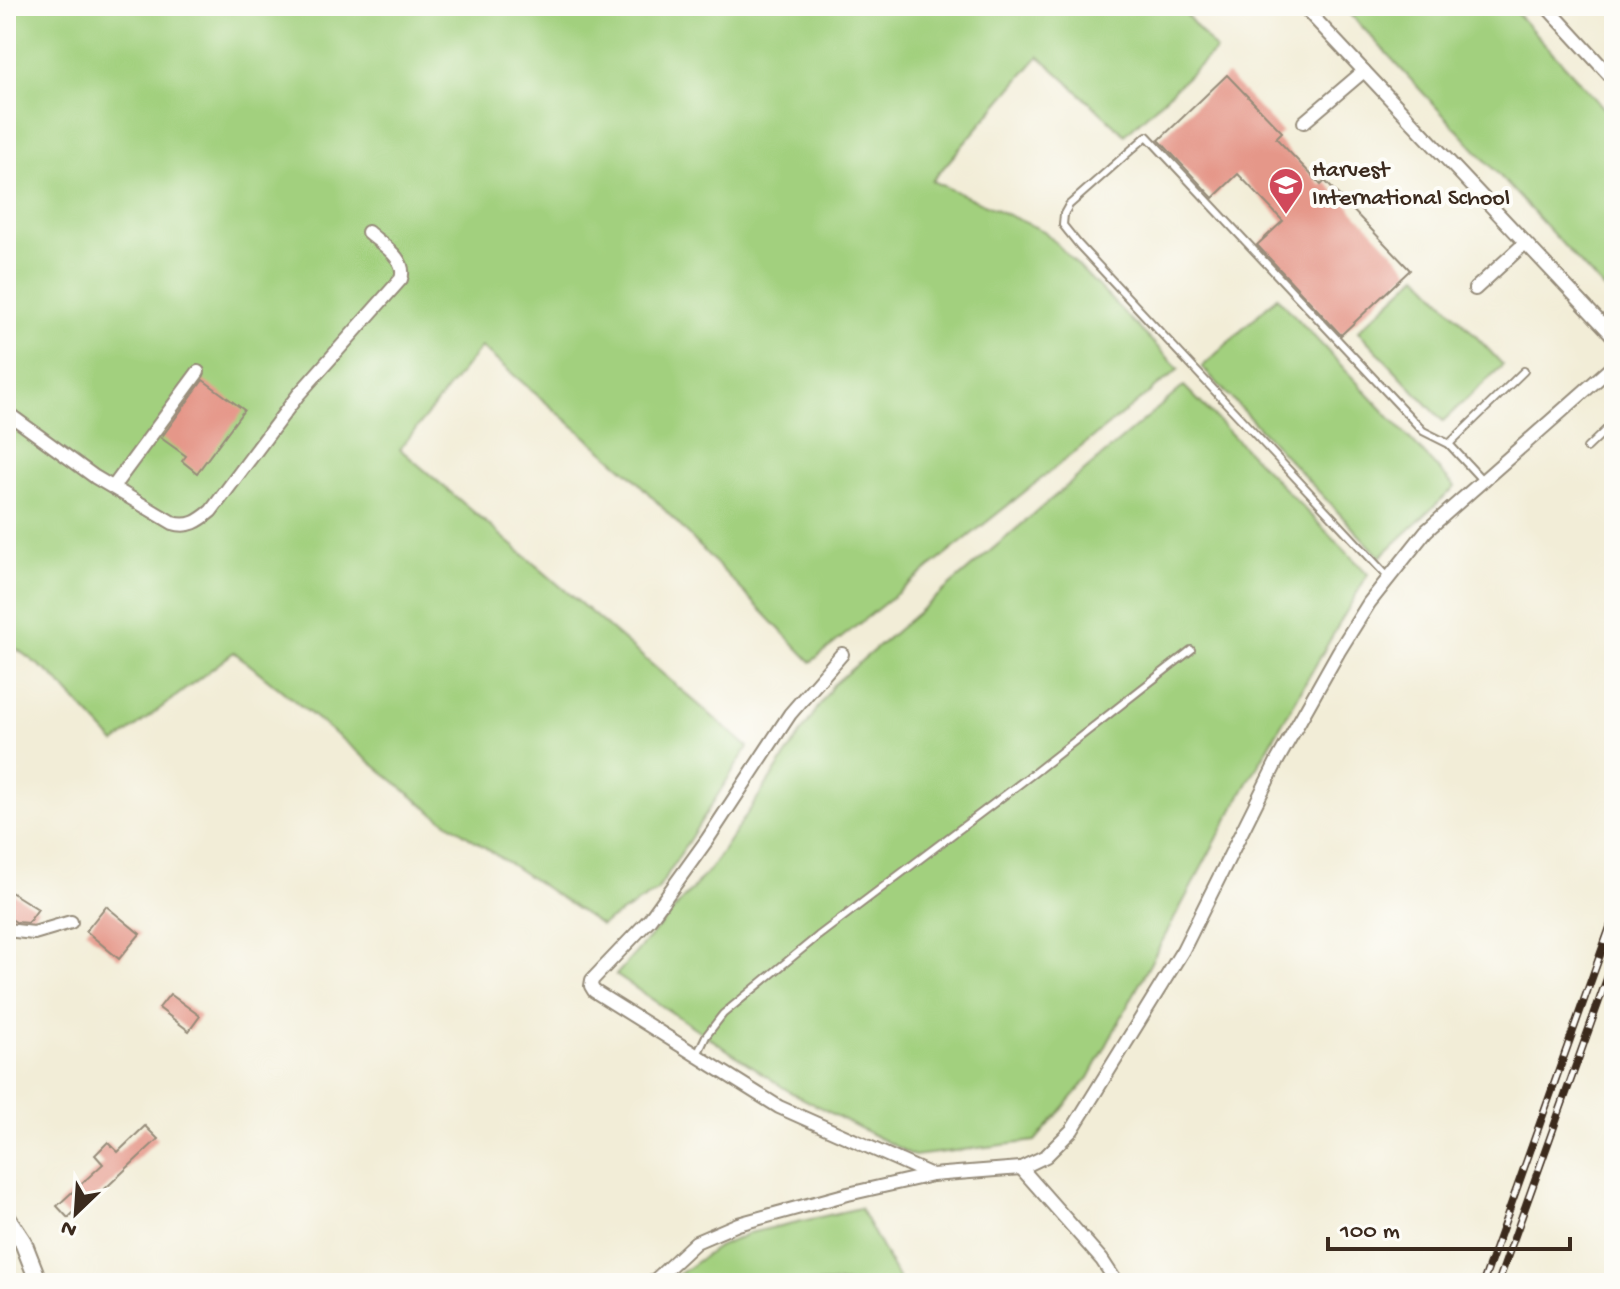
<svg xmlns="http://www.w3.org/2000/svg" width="1620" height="1289" viewBox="0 0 1620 1289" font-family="'Gochi Hand',sans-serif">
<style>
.green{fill:#a2d07e;stroke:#6e7d4e;stroke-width:2}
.building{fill:#e59789}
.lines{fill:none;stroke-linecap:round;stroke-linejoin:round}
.service-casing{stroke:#968c7a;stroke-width:10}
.minor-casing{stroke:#968c7a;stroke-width:16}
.tertiary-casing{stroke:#968c7a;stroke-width:20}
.service{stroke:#fff;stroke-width:6}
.minor{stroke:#fff;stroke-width:12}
.tertiary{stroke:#fff;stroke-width:16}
.rail-casing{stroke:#3b2a1e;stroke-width:8}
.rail{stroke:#fdfcf7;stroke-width:5;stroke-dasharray:15;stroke-linecap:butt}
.labels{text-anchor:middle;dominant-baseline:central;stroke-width:8;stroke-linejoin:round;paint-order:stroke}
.poi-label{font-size:24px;fill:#3b2a1e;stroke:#fdfcf7;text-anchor:start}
</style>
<rect width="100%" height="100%" fill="#fdfcf7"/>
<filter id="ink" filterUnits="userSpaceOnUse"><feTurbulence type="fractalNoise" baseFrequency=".0125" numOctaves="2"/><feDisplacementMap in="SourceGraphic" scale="16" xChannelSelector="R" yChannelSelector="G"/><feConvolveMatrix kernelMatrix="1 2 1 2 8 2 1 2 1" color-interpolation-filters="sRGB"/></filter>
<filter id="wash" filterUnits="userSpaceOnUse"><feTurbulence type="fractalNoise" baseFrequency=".006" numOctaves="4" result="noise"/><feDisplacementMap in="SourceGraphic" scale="32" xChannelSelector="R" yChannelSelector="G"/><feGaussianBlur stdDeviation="1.8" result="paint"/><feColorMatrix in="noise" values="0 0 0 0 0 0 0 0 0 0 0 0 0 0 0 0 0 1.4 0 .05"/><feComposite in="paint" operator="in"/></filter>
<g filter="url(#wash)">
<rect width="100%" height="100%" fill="#f2edd7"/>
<!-- green -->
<g class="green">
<polygon points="6,6 1179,6 1216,50 1125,135 1039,56 932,181 1044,231 1179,369 811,662 632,476 481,347 400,449 748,747 657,891 601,925 432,812 234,652 115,743 52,675 6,641"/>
<polygon points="1343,6 1510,6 1614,119 1614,300"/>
<polygon points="1418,275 1503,365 1443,421 1358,331"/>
<polygon points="1277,297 1455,487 1380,557 1202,367"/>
<polygon points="1184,386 1368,574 1234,807 1089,1078 1035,1141 914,1156 790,1092 616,975 711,868 833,685"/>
<polygon points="860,1208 901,1283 667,1283 716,1248 749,1233"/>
</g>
<g id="blocks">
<!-- building -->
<g class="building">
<polygon points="1227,75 1282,132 1276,138 1321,185 1325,181 1410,270 1341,335 1257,245 1283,221 1238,174 1213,198 1159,140"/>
<polygon points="203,380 244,410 197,473 182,461 186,456 161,438"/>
<polygon points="6,889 38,909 28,923 16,922 6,916"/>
<polygon points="106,906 140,934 119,959 86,931"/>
<polygon points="170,994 200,1016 189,1031 159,1008"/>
<polygon points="145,1126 158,1139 93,1200 90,1197 68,1218 57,1206 103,1164 95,1155 108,1142 118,1152"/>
</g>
</g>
</g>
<g filter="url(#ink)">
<use href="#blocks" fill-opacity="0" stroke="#968c7a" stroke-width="2"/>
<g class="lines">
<!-- service casing -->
<g class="service-casing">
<g id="service">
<polyline points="1449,444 1524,371"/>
<polyline points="1587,448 1614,422"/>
<polyline points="1389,578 1079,245 1063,225 1064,214 1069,205 1147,136 1423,431 1449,444 1482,480"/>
<polyline points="697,1055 706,1036 723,1014 818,936 1034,773 1191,650"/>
</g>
</g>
<!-- minor casing -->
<g class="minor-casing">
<g id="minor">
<polyline points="1303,6 1614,337"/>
<polyline points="1546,6 1614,80"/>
<polyline points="1304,122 1364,71"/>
<polyline points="1475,289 1525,243"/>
<path d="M6 412 95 477 173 523C189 528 199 521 211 511L298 395 401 279C408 259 382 245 368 232"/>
<polyline points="113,487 198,372"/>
<polyline points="842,654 790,714 707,840 650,919 592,980 591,986 594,991 779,1107 932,1175"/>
<polyline points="6,930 34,933 71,922"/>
<polyline points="1021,1168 1102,1260 1117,1283"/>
<polyline points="652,1283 696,1242 738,1224 848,1194 932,1175 1021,1168 1046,1156 1072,1130 1183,950 1277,761 1339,651 1369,603 1426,531 1614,365"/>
</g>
</g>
<!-- tertiary casing -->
<g class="tertiary-casing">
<polyline id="tertiary" points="6,1216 23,1242 39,1283"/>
</g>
<!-- service -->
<use href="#service" class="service"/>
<!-- minor -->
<use href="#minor" class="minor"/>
<!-- tertiary -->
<use href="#tertiary" class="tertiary"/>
<!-- rail casing -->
<g class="rail-casing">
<g id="rail">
<polyline points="1483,1283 1614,916"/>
<polyline points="1498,1283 1614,959"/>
</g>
</g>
<!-- rail -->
<use href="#rail" class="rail"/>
</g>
</g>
<!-- icons -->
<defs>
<g id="school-pin" transform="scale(1.8)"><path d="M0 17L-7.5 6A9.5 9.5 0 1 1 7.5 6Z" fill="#d1495b" stroke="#fdfcf7"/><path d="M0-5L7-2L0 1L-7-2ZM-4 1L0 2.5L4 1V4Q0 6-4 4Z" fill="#fff"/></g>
</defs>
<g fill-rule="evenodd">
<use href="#school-pin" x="1286" y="185"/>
</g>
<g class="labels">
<!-- poi labels -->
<g class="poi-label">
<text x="1312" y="171">Harvest<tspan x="1312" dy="28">International School</tspan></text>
</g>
</g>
<!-- margin -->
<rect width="1620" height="1289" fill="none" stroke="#fdfcf7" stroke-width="32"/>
<!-- north arrow -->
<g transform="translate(76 1213) rotate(205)" stroke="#fdfcf7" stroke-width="6" paint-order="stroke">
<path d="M0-6L14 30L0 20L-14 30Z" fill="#3b2a1e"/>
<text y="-12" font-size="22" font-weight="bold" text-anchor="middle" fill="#3b2a1e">N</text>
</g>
<!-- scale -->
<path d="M1328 1237v12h242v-12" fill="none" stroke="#3b2a1e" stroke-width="4"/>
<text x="1340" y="1237" font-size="24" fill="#3b2a1e" stroke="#fdfcf7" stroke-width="6" paint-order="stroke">100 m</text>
</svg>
